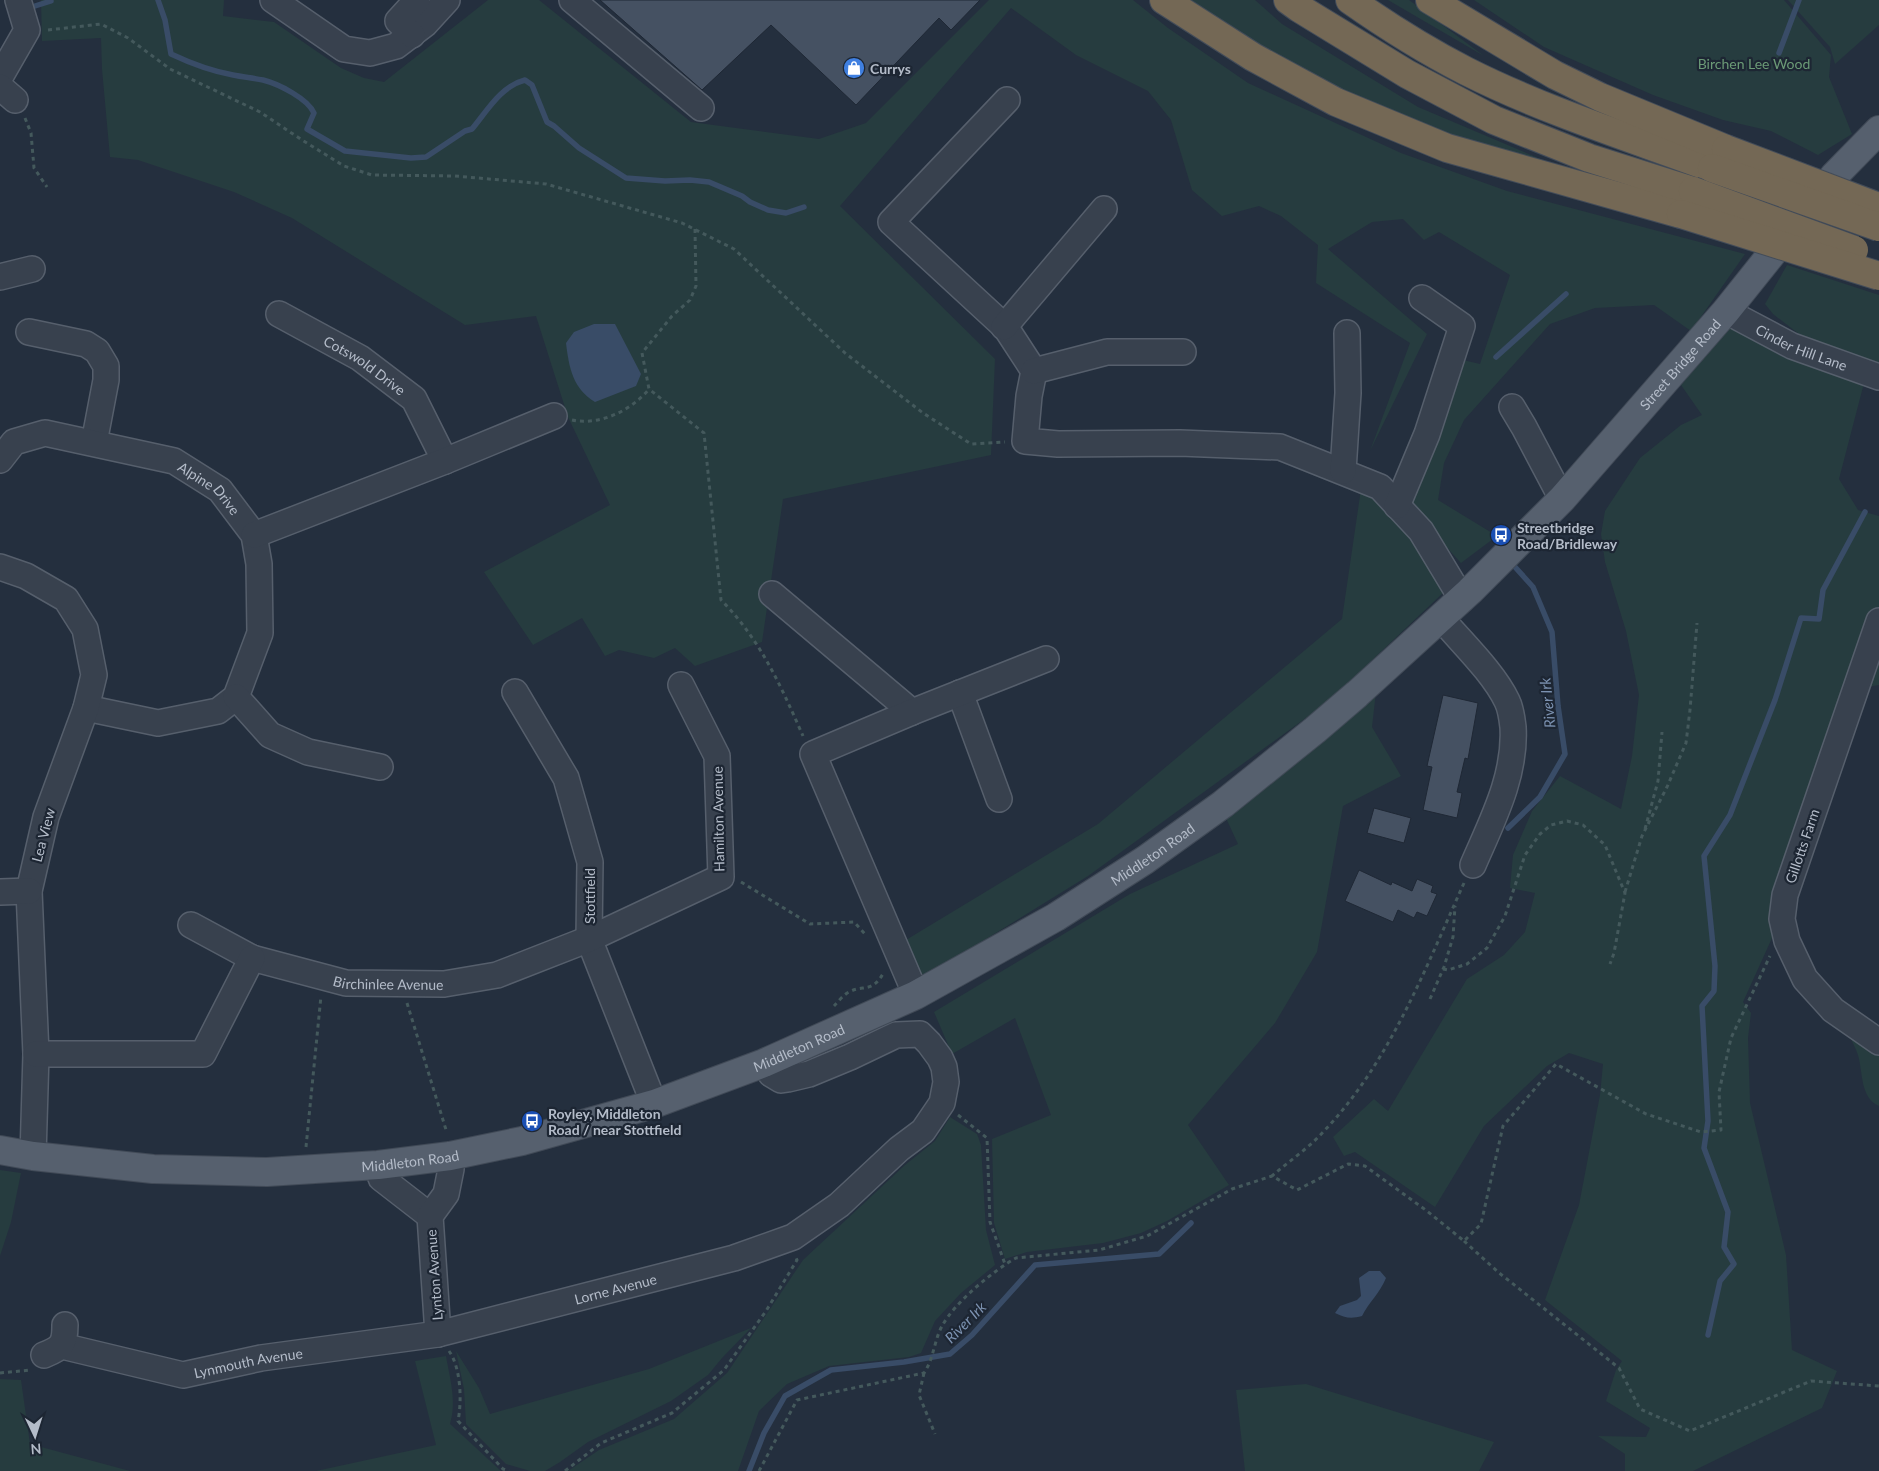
<svg xmlns="http://www.w3.org/2000/svg" width="1879" height="1471" viewBox="0 0 1879 1471" font-family="Lato,sans-serif">
<style>
.green{fill:#263c3f}
.water{fill:#394c67}
.lines{fill:none;stroke-linecap:round;stroke-linejoin:round}
.stream{stroke:#394c67;stroke-width:5.5}
.building{fill:#455162;stroke:#1f2835}
.minor-casing{stroke:#565f6c;stroke-width:28}
.major-casing{stroke:#414a57;stroke-width:30}
.highway-casing{stroke:#434c59;stroke-width:30}
.path{stroke:#44595c;stroke-width:3;stroke-dasharray:4 4;stroke-linecap:butt}
.minor{stroke:#38414e;stroke-width:25}
.major{stroke:#56606e;stroke-width:28}
.highway{stroke:#746855;stroke-width:28}
.highway-bridge-casing{stroke:#434c59;stroke-width:30;stroke-linecap:butt}
.highway-bridge{stroke:#746855;stroke-width:28}
.labels{text-anchor:middle;dominant-baseline:central;stroke-width:4.5;stroke-linejoin:round;paint-order:stroke}
.park-label{font-size:14px;fill:#6b9a76;stroke:#1d2633}
.poi-label{font-size:14px;font-weight:bold;fill:#b4bcc9;stroke:#1d2633;text-anchor:start}
.street-label{font-size:14px;fill:#b4bcc9;stroke:#1d2633}
.water-label{font-size:15px;font-style:italic;fill:#7c92b1;stroke:#1d2633}
</style>
<rect width="100%" height="100%" fill="#242f3e"/>
<!-- green -->
<g class="green">
<polygon points="41,0 224,0 223,16 274,22 341,68 364,78 384,82 488,0 539,0 691,122 819,139 866,123 989,0 1133,0 1168,28 1248,83 1401,153 1507,191 1745,254 1691,331 1654,305 1595,308 1550,324 1464,420 1444,463 1438,500 1497,536 1461,563 1408,505 1463,360 1480,364 1510,275 1439,232 1424,240 1403,219 1372,222 1328,249 1427,334 1370,451 1410,343 1316,283 1318,245 1281,216 1259,206 1222,216 1192,190 1171,120 1148,91 1076,55 1011,8 840,206 995,359 991,455 783,499 762,642 695,666 675,648 654,658 619,650 605,656 582,618 533,645 484,572 610,505 568,417 536,316 465,325 292,218 234,192 138,160 110,157 102,69 101,38 42,41"/>
<polygon points="1186,0 1255,0 1282,24 1418,107 1583,177 1468,142 1330,90"/>
<polygon points="1388,0 1409,0 1484,56"/>
<polygon points="1474,0 1784,0 1831,55 1829,77 1852,134 1818,155 1771,131 1723,120 1653,95 1544,47"/>
<polygon points="1788,0 1879,0 1879,25 1835,64 1830,47"/>
<polygon points="1787,265 1879,295 1879,363 1804,338 1773,314 1765,304"/>
<polygon points="1728,325 1781,356 1864,383 1839,479 1858,510 1879,516 1879,685 1867,687 1777,927 1743,1002 1751,1013 1748,1038 1750,1103 1786,1255 1792,1350 1837,1371 1822,1408 1693,1471 1625,1471 1625,1454 1598,1436 1646,1437 1650,1428 1606,1401 1616,1370 1622,1361 1545,1300 1579,1205 1600,1095 1603,1064 1569,1053 1547,1066 1484,1126 1435,1207 1355,1152 1344,1156 1333,1137 1374,1099 1388,1111 1467,979 1504,955 1525,932 1535,893 1510,888 1513,855 1532,811 1560,776 1621,809 1632,756 1639,695 1626,631 1605,562 1601,534 1605,511 1640,458 1681,425 1702,415 1681,385"/>
<polygon points="1361,489 1386,504 1433,560 1445,591 1328,702 1088,876 907,988 891,949 1098,824 1342,619"/>
<polygon points="1377,683 1372,727 1401,776 1343,806 1317,952 1275,1023 1188,1125 1229,1185 1167,1221 1141,1233 1103,1243 1027,1252 1005,1259 994,1223 992,1139 1051,1115 1015,1018 952,1054 934,1012 1130,894 1238,844 1225,816"/>
<path d="M1850 1036 1879 1047V1106C1860 1098 1863 1072 1858 1055 1856 1049 1852 1042 1850 1036Z"/>
<polygon points="950,1117 977,1134 981,1145 986,1230 995,1265 961,1293 935,1321 921,1353 909,1357 829,1366 787,1384 759,1411 738,1471 568,1471 599,1450 674,1419 727,1373 803,1260 905,1165 935,1141"/>
<polygon points="0,1170 21,1173 11,1222 0,1256"/>
<polygon points="751,1328 722,1358 708,1375 671,1401 588,1442 560,1462 545,1471 530,1471 506,1464 466,1424 464,1389 456,1351 479,1388 490,1414 649,1369"/>
<path d="M446 1356C450 1379 457 1402 450 1424L501 1471H316L436 1445 415 1361Z"/>
<polygon points="0,1379 21,1380 30,1444 130,1471 0,1471"/>
<polygon points="1306,1384 1494,1442 1479,1471 1245,1471 1236,1390"/>
</g>
<!-- water -->
<g class="water">
<path d="M594 324H615L641 374 636 386 595 402C573 389 569 368 566 343L574 332Z"/>
<path d="M1369 1271H1380L1386 1278C1380 1293 1369 1302 1362 1316 1351 1319 1345 1318 1335 1313L1340 1306 1357 1300 1361 1296 1359 1278Z"/>
</g>
<g class="lines">
<!-- stream -->
<g class="stream">
<path d="M158 0 165 20 171 54C190 63 211 71 233 75 243 77 253 78 263 80 279 84 308 99 314 113L307 129 345 151 411 158 426 157 465 131 472 129C487 111 501 86 525 80L532 85 547 122 554 126 579 148 626 178 665 181 690 180 709 182 742 196 750 202 768 210 786 213 804 207"/>
<polyline points="35,6 51,1 50,0"/>
<polyline points="1779,53 1799,0"/>
<polyline points="1496,357 1566,294"/>
<polyline points="1508,828 1540,797 1565,754 1558,706 1552,632 1533,587 1515,567"/>
<polyline points="1708,1335 1720,1281 1734,1264 1724,1247 1728,1212 1704,1148 1708,1121 1702,1006 1714,991 1715,966 1704,856 1730,815 1775,700 1801,618 1819,619 1823,590 1865,512"/>
<polyline points="749,1471 764,1433 785,1396 831,1370 904,1362 950,1354 972,1335 1035,1265 1159,1254 1191,1223"/>
</g>
</g>
<!-- building -->
<g class="building">
<polygon points="600,0 980,0 951,30 939,18 856,105 771,25 702,90"/>
<polygon points="1443,695 1478,703 1468,759 1465,758 1457,792 1462,793 1457,818 1423,810 1432,767 1427,766"/>
<polygon points="1374,808 1411,818 1404,843 1367,833"/>
<polygon points="1359,870 1391,885 1392,882 1412,891 1417,879 1433,886 1431,892 1437,894 1427,916 1417,912 1414,918 1398,910 1393,922 1345,901"/>
</g>
<g class="lines">
<!-- minor casing -->
<g class="minor-casing">
<g id="minor">
<polyline points="273,0 344,49 370,53 396,46 425,24 447,0"/>
<polyline points="572,0 701,108"/>
<polyline points="412,35 398,21 417,0"/>
<polyline points="0,77 27,30 18,0"/>
<polyline points="0,87 15,100"/>
<polyline points="1007,100 891,222 1006,328 1034,371 1029,396 1025,441 1058,444 1180,443 1280,447 1380,487 1421,531 1462,599"/>
<polyline points="0,277 32,269"/>
<path id="s1" d="M1726 311 1792 346 1879 377"/>
<path id="s2" d="M279 314 360 358 414 399 445 461"/>
<polyline points="1004,327 1104,209"/>
<polyline points="29,332 86,344 97,351 106,366 106,380 94,443"/>
<polyline points="1034,371 1107,352 1183,352"/>
<polyline points="1512,407 1524,427 1562,499"/>
<path id="s3" d="M0 460 14 442 45 433 174 461 220 490 254 535 259 564 260 633 236 697 218 711 158 723 86 708"/>
<polyline points="1343,471 1348,393 1347,333"/>
<polyline points="1397,506 1427,434 1462,326 1422,298"/>
<polyline points="254,535 445,461 554,416"/>
<polyline points="0,567 26,576 66,599 85,629 94,675 86,708 46,817 29,891 36,1054 33,1156"/>
<polyline points="772,594 912,712"/>
<path d="M1441 618C1462 643 1493 672 1507 701 1511 709 1512 718 1513 727 1516 776 1492 821 1473 865"/>
<polyline points="1879,621 1785,895 1782,919 1787,941 1805,979 1833,1010 1879,1042"/>
<polyline points="515,692 566,778 590,862 589,939 654,1104"/>
<polyline points="960,693 999,799"/>
<polyline points="236,697 270,735 308,752 380,767"/>
<polyline points="0,892 29,891"/>
<path id="s4" d="M191 925 252 958 346 983 444 984 497 975 589 939 721 877 717 756 681 685"/>
<polyline points="916,995 813,754 912,712 1046,659"/>
<polyline points="36,1054 203,1054 252,958"/>
<polyline points="378,1165 381,1178 430,1216"/>
<polyline points="438,1334 430,1216 446,1194 451,1169 450,1156"/>
<path id="s5" d="M62 1346 183 1375 261 1358 438 1334 734 1258 793 1237 839 1205 899 1149 923 1131 942 1103 946 1082 944 1067 940 1058 929 1043 920 1034 896 1035 850 1057 809 1074 788 1079 781 1080 771 1074 764 1063"/>
<path d="M44 1355C62 1348 65 1344 65 1325"/>
</g>
</g>
<!-- major casing -->
<g class="major-casing">
<g id="major">
<path id="s6" d="M0 1150 33 1156 153 1169 267 1172 378 1165 450 1156 522 1141 654 1104 764 1063 916 995 1056 917 1145 860 1223 804 1315 730 1357 694 1470 591 1562 499 1726 311 1834 176 1879 130"/>
</g>
</g>
<!-- highway casing -->
<g class="highway-casing">
<g id="highway">
<polyline points="1164,0 1253,57 1336,102 1447,148 1681,214"/>
<polyline points="1288,0 1299,8 1407,74 1494,120 1589,158 1693,191"/>
<path d="M1350 0C1387 26 1425 50 1466 71 1543 110 1631 138 1712 168"/>
<polyline points="1430,0 1555,75 1600,97 1726,149"/>
</g>
</g>
<!-- path -->
<g class="path">
<polyline points="48,30 101,24 128,38 170,69 260,112 302,140 344,166 372,175 455,176 546,184 682,223 734,249 845,353 923,413 971,444 1005,442"/>
<polyline points="25,118 31,133 34,168 47,187"/>
<path d="M695 229 696 286 690 300 672 316 642 353 649 389 704 433 721 600C760 639 781 686 803 736"/>
<path d="M572 420C600 426 632 410 649 389"/>
<polyline points="1645,829 1658,781 1662,732"/>
<polyline points="741,882 810,924 854,922 865,934"/>
<path d="M1464 883C1425 969 1390 1062 1324 1131 1309 1148 1289 1161 1272 1176L1297 1190 1348 1164 1365 1166 1427 1211 1464 1241 1481 1224 1503 1126 1556 1064 1646 1114 1701 1132 1721 1130 1719 1092 1731 1038 1770 956"/>
<polyline points="1625,892 1642,836 1667,787 1686,743 1690,710 1697,623"/>
<polyline points="1443,969 1448,970 1467,964 1487,948 1505,916 1525,855 1540,834 1551,825 1567,821 1583,825 1605,845 1625,893 1614,953 1610,964"/>
<polyline points="1430,999 1444,967 1453,937 1455,906"/>
<polyline points="407,1003 447,1133"/>
<path d="M834 1006C838 1002 843 995 849 992 864 984 872 994 884 972"/>
<polyline points="958,1115 987,1138 990,1222 1005,1264"/>
<polyline points="306,1147 321,996"/>
<polyline points="1464,1241 1498,1272 1619,1368 1640,1409 1690,1431 1811,1381 1879,1386"/>
<path d="M449 1351C461 1368 462 1401 458 1421L503 1469 509 1471"/>
<polyline points="0,1373 31,1370"/>
<polyline points="924,1373 919,1395 935,1434"/>
<polyline points="565,1471 601,1443 672,1413 724,1370 766,1311 797,1260 796,1258"/>
<path d="M759 1471 797 1400 924 1373C934 1358 934 1341 942 1326 955 1302 993 1271 1016 1258L1099 1250 1147 1236 1232 1189 1272 1176"/>
</g>
<!-- minor -->
<use href="#minor" class="minor"/>
<!-- major -->
<use href="#major" class="major"/>
<!-- highway -->
<use href="#highway" class="highway"/>
<!-- highway-bridge casing -->
<g class="highway-bridge-casing">
<g id="highway-bridge">
<polyline points="1726,149 1876,206"/>
<polyline points="1712,168 1879,227"/>
<polyline points="1693,191 1854,250"/>
<polyline points="1681,214 1879,276"/>
</g>
</g>
<!-- highway-bridge -->
<use href="#highway-bridge" class="highway-bridge"/>
</g>
<!-- icons -->
<defs>
<g id="shop-disc" transform="scale(1.125)"><circle r="9.5" fill="#3f7fe0" stroke="#1d2633"/><path d="M-5-2.5h2.3a2.7 3.5 0 0 1 5.4 0H5L5.5 6h-11ZM-1.5-2.5h3a1.5 2.3 0 0 0-3 0Z" fill="#fff"/></g>
<g id="bus-disc" transform="scale(1.125)"><circle r="9.5" fill="#1a4fb4" stroke="#1d2633"/><path d="M-5-6H5V4H4V6H2V4H-2V6H-4V4H-5ZM-3.5-4V0h7V-4ZM-3.5 1.2v1.5H-2V1.2ZM2 1.2v1.5H3.5V1.2Z" fill="#fff"/></g>
</defs>
<g fill-rule="evenodd">
<use href="#shop-disc" x="854" y="68"/>
<use href="#bus-disc" x="1501" y="535"/>
<use href="#bus-disc" x="532" y="1121"/>
</g>
<g class="labels">
<!-- park labels -->
<g class="park-label">
<text x="1754" y="63">Birchen Lee Wood</text>
</g>
<!-- poi labels -->
<g class="poi-label">
<text x="870" y="68">Currys</text>
<text x="1517" y="527">Streetbridge<tspan x="1517" dy="16">Road/Bridleway</tspan></text>
<text x="548" y="1113">Royley, Middleton<tspan x="548" dy="16">Road / near Stottfield</tspan></text>
</g>
<!-- street labels -->
<g class="street-label">
<text stroke="none"><textPath href="#s1" startOffset="84">Cinder Hill Lane</textPath></text>
<text stroke="none"><textPath href="#s6" startOffset="1944">Street Bridge Road</textPath></text>
<text stroke="none"><textPath href="#s2" startOffset="100">Cotswold Drive</textPath></text>
<text stroke="none"><textPath href="#s3" startOffset="232">Alpine Drive</textPath></text>
<text transform="translate(718 819) rotate(-91)">Hamilton Avenue</text>
<text transform="translate(43 835) rotate(-75)">Lea View</text>
<text transform="translate(1802 846) rotate(-71)">Gillotts Farm</text>
<text stroke="none"><textPath href="#s6" startOffset="1222">Middleton Road</textPath></text>
<text transform="translate(589 896) rotate(-90)">Stottfield</text>
<text stroke="none"><textPath href="#s4" startOffset="209">Birchinlee Avenue</textPath></text>
<text stroke="none"><textPath href="#s6" startOffset="818">Middleton Road</textPath></text>
<text stroke="none"><textPath href="#s6" startOffset="412">Middleton Road</textPath></text>
<text transform="translate(434 1275) rotate(-94)">Lynton Avenue</text>
<text stroke="none"><textPath href="#s5" startOffset="566">Lorne Avenue</textPath></text>
<text stroke="none"><textPath href="#s5" startOffset="191">Lynmouth Avenue</textPath></text>
</g>
<!-- water labels -->
<g class="water-label">
<text transform="translate(1547 703) rotate(-96)">River Irk</text>
<text transform="translate(965 1322) rotate(-45)">River Irk</text>
</g>
</g>
<!-- north arrow -->
<g transform="translate(35 1436) rotate(176)" stroke="#1d2633" stroke-width="4" paint-order="stroke">
<path d="M0-4L9 19L0 12L-9 19Z" fill="#b4bcc9"/>
<text y="-8" font-size="14" font-weight="bold" text-anchor="middle" fill="#b4bcc9">N</text>
</g>
</svg>
